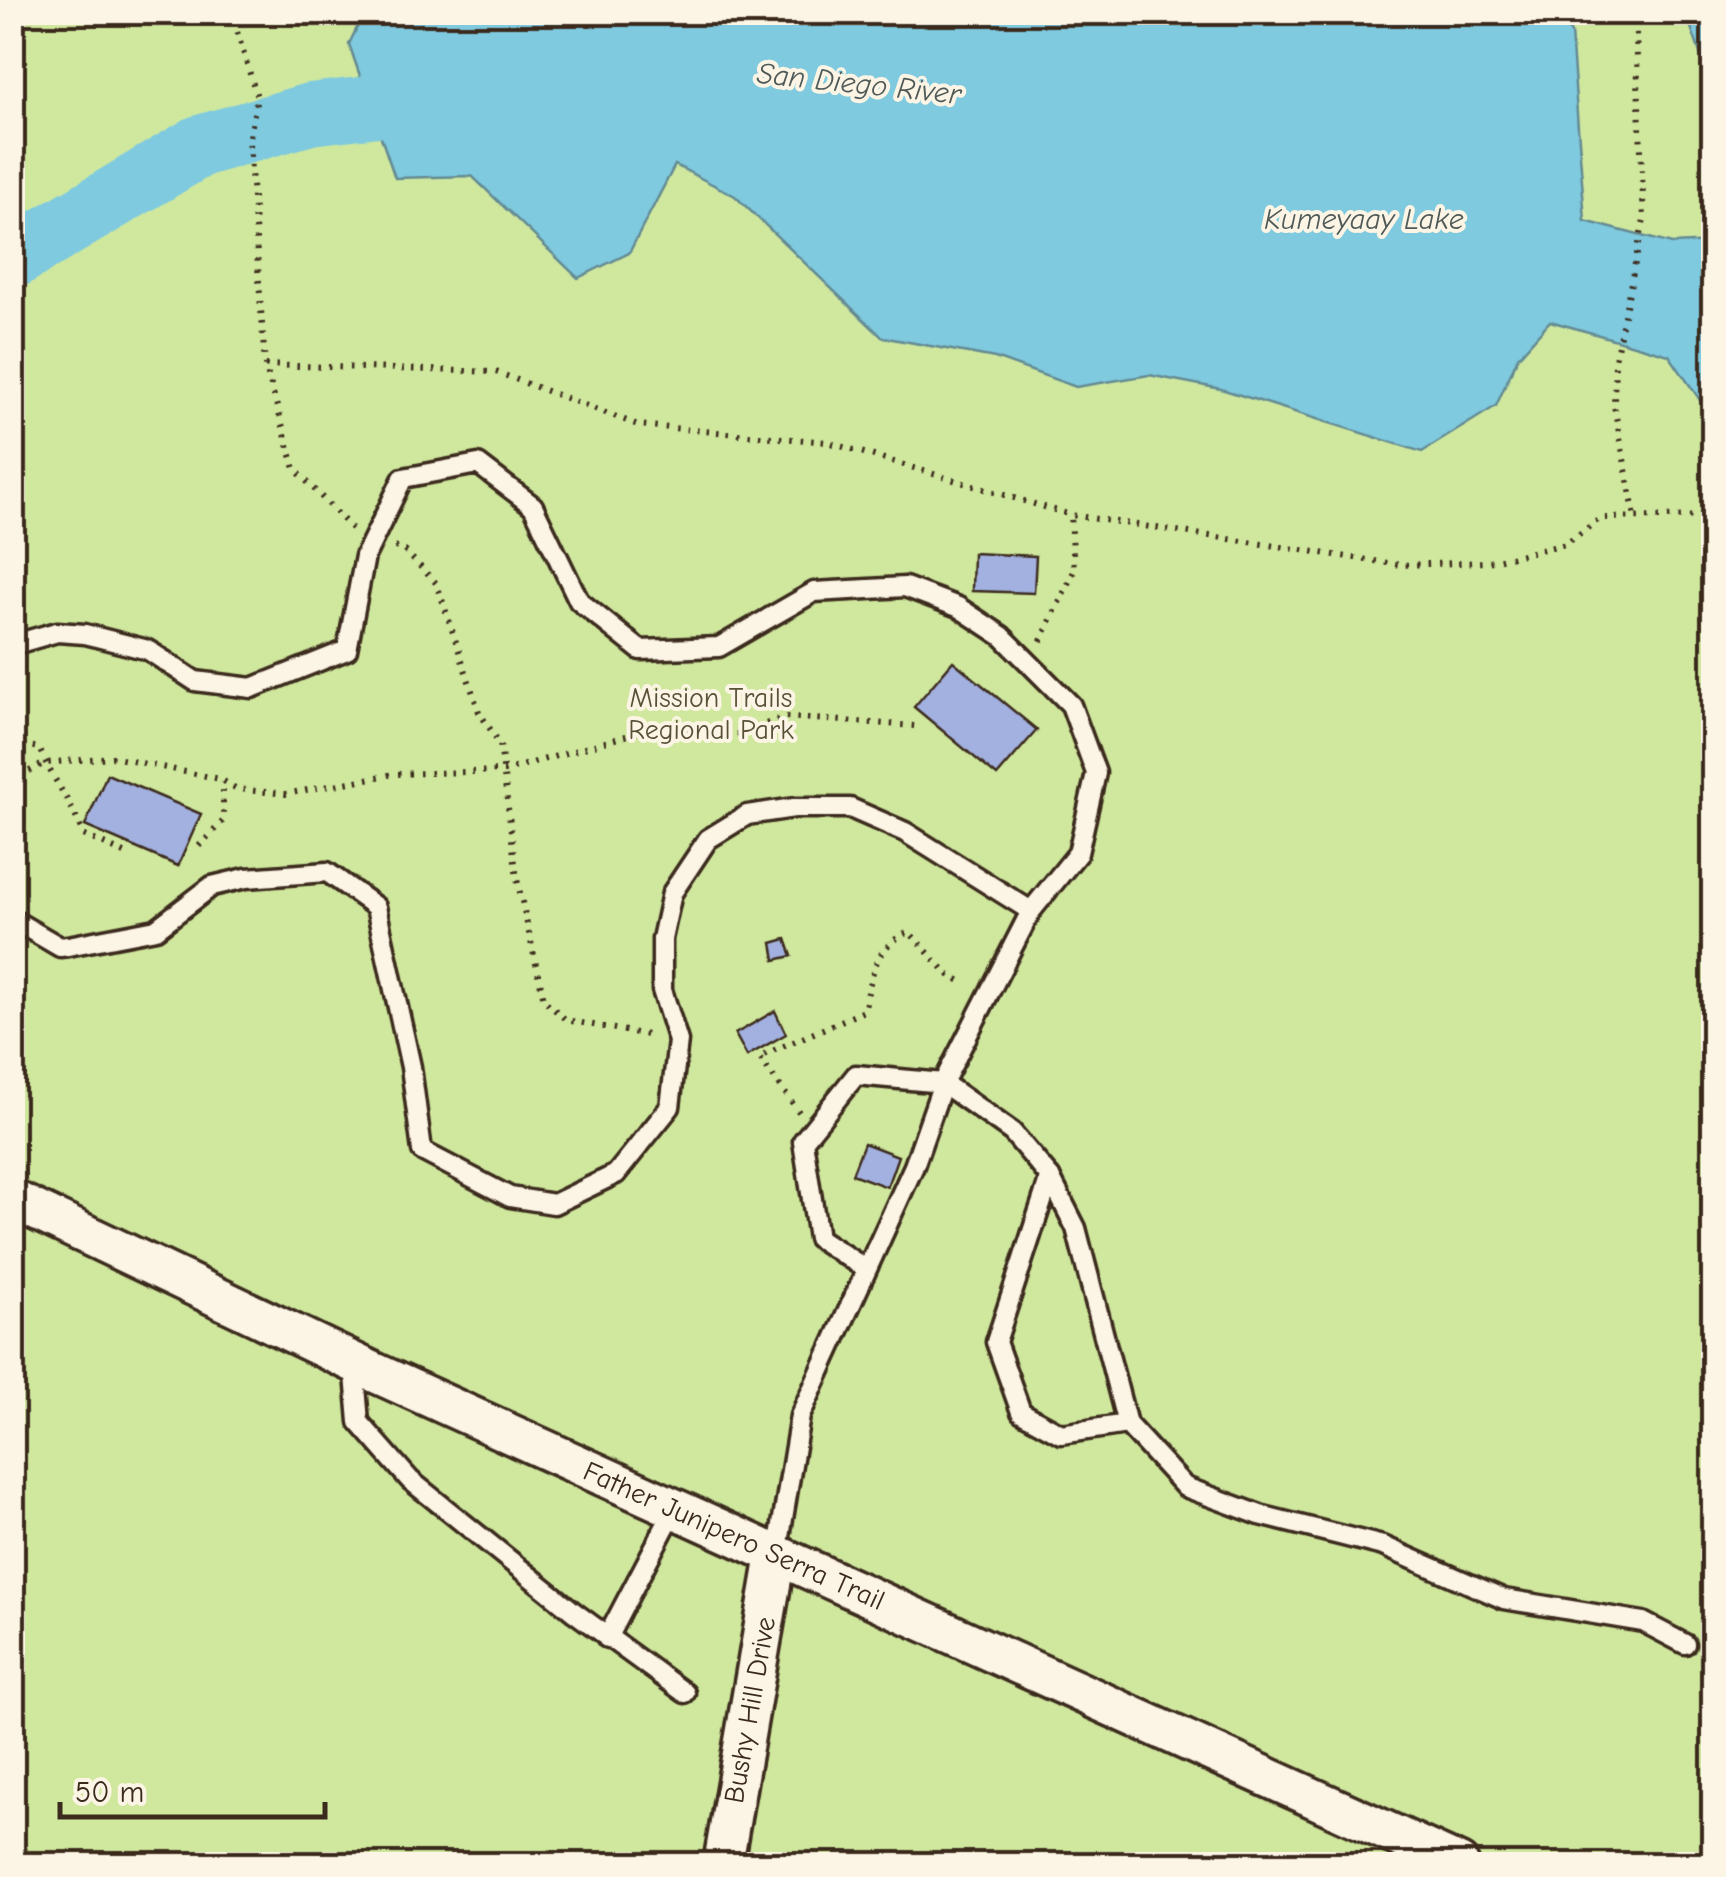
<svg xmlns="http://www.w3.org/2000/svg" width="1726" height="1877" viewBox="0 0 1726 1877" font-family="'Comic Neue',sans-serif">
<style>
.green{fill:#d0e89e;stroke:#86895e;stroke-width:2.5}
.water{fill:#7fcadf;stroke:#648a92;stroke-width:2.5}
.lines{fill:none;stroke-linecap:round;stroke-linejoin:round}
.river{stroke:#7fcadf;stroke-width:62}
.building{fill:#a3b1e1;stroke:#3b2a1e;stroke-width:2.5}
.service-casing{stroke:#3b2a1e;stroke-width:25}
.minor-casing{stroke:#3b2a1e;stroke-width:45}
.path{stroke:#3b2a1e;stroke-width:6;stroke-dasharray:2.5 8;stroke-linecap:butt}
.service{stroke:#fcf5e5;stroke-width:18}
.minor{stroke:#fcf5e5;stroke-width:38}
.labels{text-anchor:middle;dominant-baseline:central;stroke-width:8;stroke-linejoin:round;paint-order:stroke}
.park-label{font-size:28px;fill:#595038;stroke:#fcf5e5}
.street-label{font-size:28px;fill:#3b2a1e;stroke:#fcf5e5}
.water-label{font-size:30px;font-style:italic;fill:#4f5a58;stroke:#fcf5e5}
</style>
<rect width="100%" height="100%" fill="#fcf5e5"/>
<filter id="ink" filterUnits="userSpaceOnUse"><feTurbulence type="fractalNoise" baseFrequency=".01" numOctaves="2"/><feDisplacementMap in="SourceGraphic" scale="20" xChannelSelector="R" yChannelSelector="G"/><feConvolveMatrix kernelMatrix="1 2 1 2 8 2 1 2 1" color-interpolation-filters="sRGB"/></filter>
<g filter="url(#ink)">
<!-- green -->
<polygon class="green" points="12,13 1713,13 1713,1864 13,1864"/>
<!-- water -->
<g class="water">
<polygon points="364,13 1555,13 1571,33 1585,221 1672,244 1713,242 1713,419 1669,355 1550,321 1518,357 1496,406 1422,452 1221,389 1149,375 1076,387 995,358 882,337 735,196 675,165 629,253 578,278 472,176 395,178 349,44"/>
<polygon points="1686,13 1713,13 1713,109 1708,76"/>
</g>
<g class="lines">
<!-- river -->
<polyline class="river" points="12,258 200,146 310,114 453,97"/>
</g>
<!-- building -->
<g class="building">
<polygon points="973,553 1036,556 1034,593 972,591"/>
<polygon points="953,661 1037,730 997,776 914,707"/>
<polygon points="107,774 201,814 178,866 85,826"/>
<polygon points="786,939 792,956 775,960 772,943"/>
<polygon points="775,1011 786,1034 747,1056 735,1034"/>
<polygon points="864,1143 898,1156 887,1187 852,1174"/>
</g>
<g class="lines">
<!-- service casing -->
<g class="service-casing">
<g id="service">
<polyline points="12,645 57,632 85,634 148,650 195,681 252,688 347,650 365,556 403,478 478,464 533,506 579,601 640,650 719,647 814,592 905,587 958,607 1002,636 1071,705 1096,773 1078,853 1031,911 943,1083 914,1166 800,1416 777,1555"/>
<polyline points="12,919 60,947 68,946 156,929 212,886 246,878 327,872 376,907 411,1067 422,1151 510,1197 554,1204 616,1174 670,1107 678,1041 662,990 662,939 672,893 708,839 747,815 794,808 850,808 905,832 1031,911"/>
<polyline points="1050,1177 996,1342 1021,1412 1061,1434 1127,1424"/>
<polyline points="866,1269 818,1238 803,1141 856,1075 943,1083 1012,1132 1050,1177 1076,1228 1127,1424 1185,1487 1260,1515 1383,1546 1504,1599 1643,1622 1685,1644"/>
<polyline points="354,1363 359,1422 410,1480 574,1612 685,1693"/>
<polyline points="607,1638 674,1510"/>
</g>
</g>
<!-- minor casing -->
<g class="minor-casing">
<g id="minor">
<polyline points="12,1199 378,1374 1459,1864"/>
<polyline points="723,1864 776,1555"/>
</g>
</g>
<!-- path -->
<g class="path">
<polyline points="231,12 257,97 249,142 265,365 295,469 352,529"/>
<polyline points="1635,12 1644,220 1615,359 1614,406 1635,517"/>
<polyline points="265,365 496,372 638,425 827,442 1071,515 1401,565 1488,562 1566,544 1601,518 1714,516"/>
<polyline points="395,547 405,551 437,584 479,712 500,744 517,879 544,1000 566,1020 653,1036"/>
<polyline points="1041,641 1074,571 1071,515"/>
<path d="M12 743 39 748C52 779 72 802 83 835L129 855"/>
<polyline points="20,776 45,763 112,757 220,779 237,789 285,794 394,774 504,771 664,725 729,737 785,717 915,726"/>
<polyline points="199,846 223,821 223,782"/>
<path d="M799 1112 759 1057 864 1011C872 976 873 947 909 932L949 975 965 983"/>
</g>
<!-- service -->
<use href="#service" class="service"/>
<!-- minor -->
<use href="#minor" class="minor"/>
</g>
</g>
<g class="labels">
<!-- park labels -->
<g class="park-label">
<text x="711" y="698">Mission Trails<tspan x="711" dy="32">Regional Park</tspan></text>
</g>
<!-- street labels -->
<g class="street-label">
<text transform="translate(734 1536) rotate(24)">Father Junipero Serra Trail</text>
<text transform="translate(750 1710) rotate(-80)">Bushy Hill Drive</text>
</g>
<!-- water labels -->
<g class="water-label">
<text transform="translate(859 84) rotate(6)">San Diego River</text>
<text x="1364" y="219">Kumeyaay Lake</text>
</g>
</g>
<!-- margin -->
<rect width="1726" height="1877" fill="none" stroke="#fcf5e5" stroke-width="50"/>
<rect x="25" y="25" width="1676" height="1827" fill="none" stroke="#3b2a1e" stroke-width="4" filter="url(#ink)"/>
<!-- scale -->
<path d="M60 1802v15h265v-15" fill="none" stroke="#3b2a1e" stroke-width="5"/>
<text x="75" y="1802" font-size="30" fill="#3b2a1e" stroke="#fcf5e5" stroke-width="8" paint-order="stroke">50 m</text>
</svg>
